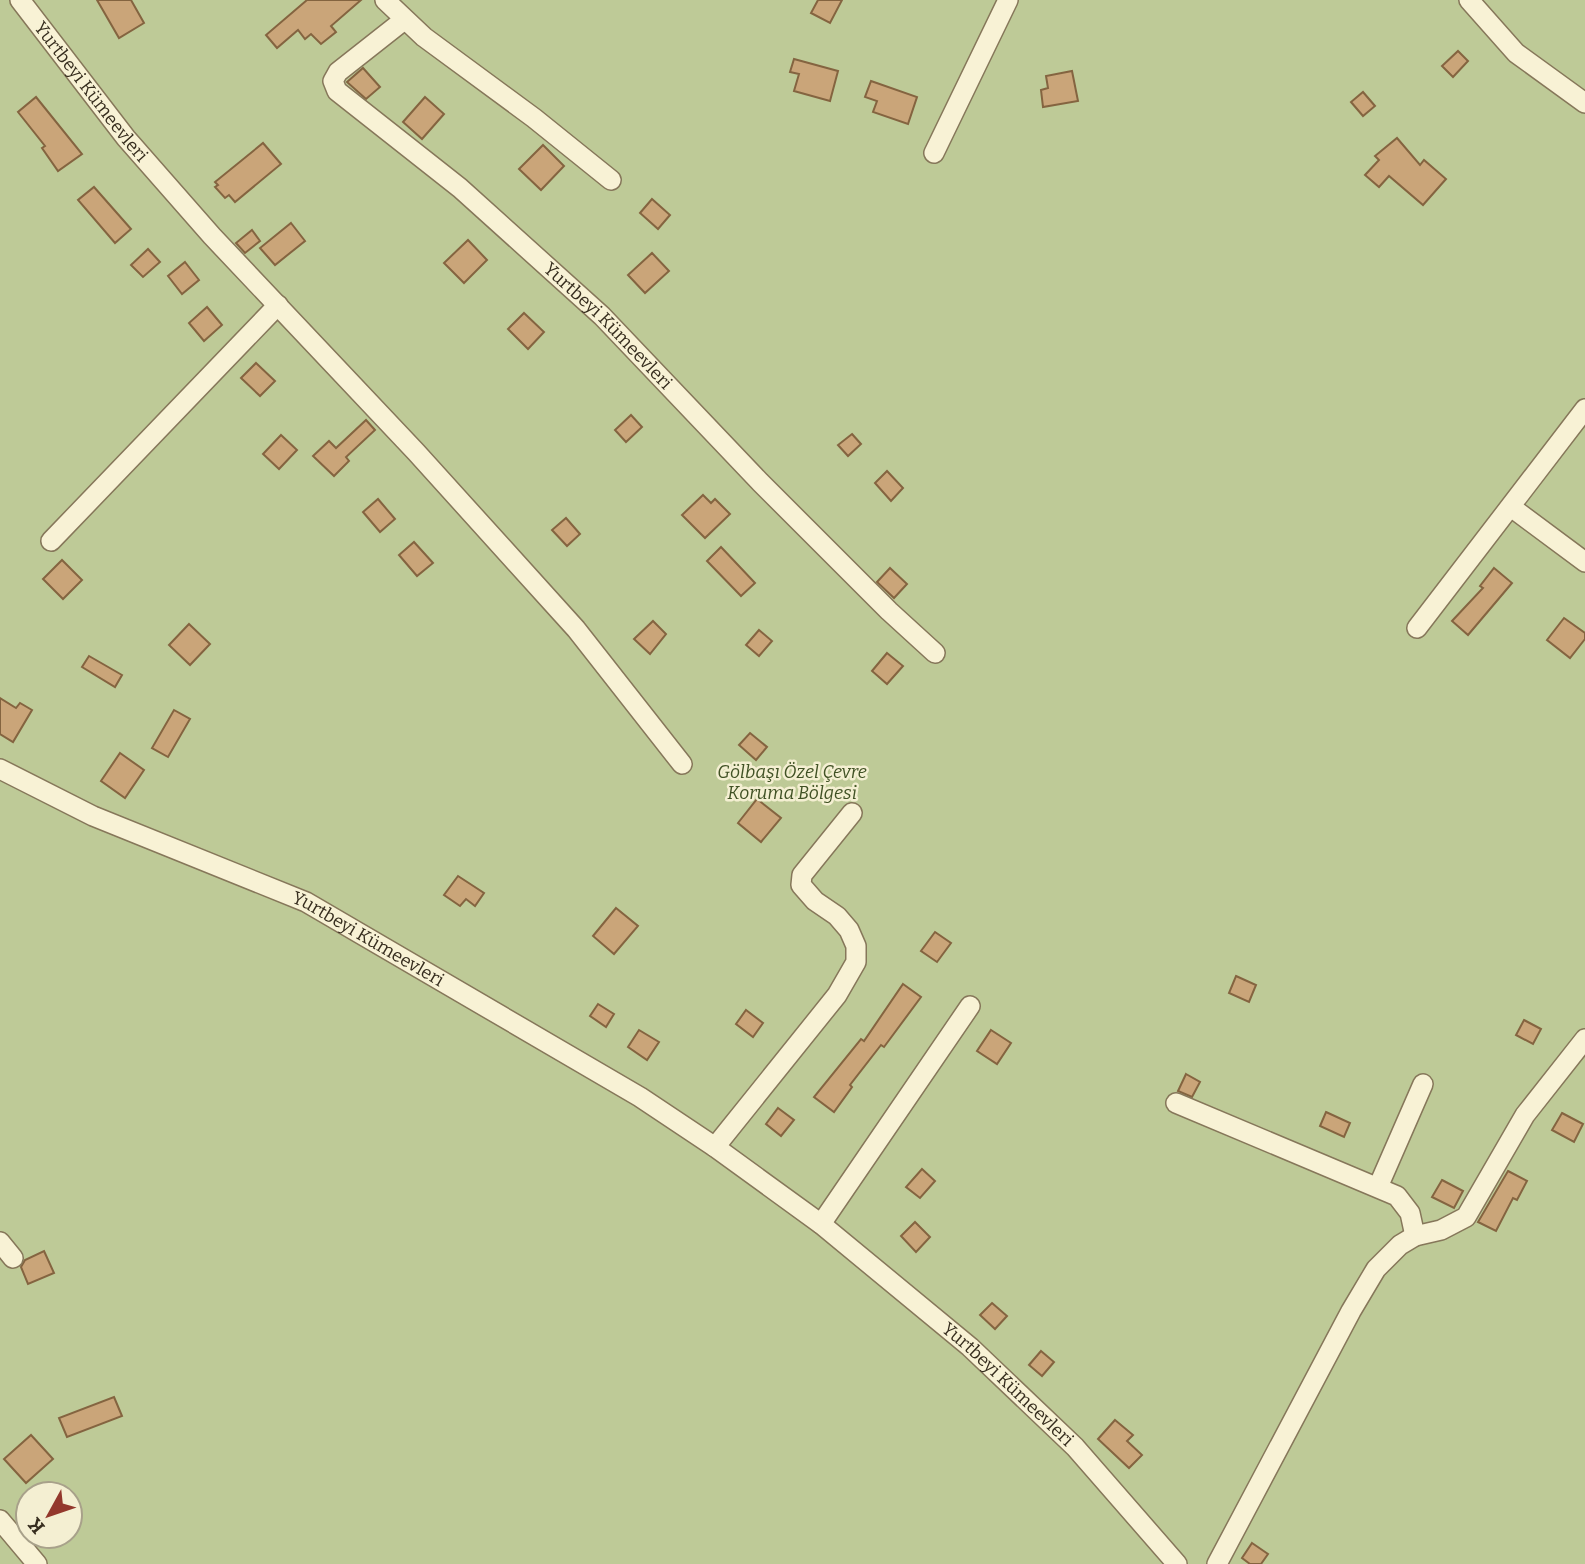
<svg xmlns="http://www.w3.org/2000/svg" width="1585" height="1564" viewBox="0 0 1585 1564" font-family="Bitter,serif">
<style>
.green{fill:#beca97;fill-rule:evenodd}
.building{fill:#caa579;stroke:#846440;stroke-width:2}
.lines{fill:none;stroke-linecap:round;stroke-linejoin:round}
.minor-casing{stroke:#86775a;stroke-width:22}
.minor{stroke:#f8f2d5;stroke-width:19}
.labels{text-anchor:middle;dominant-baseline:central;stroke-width:5;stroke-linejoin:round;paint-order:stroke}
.street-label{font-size:18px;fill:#362d1e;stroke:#f4efd2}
.park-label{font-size:18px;font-style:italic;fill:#415225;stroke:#f4efd2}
</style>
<rect width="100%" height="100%" fill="#ede5c2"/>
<!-- green -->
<path class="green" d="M0 0H1585V1564H0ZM28 1494H70V1536H28Z"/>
<!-- building -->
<g class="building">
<polygon points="97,0 131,0 144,23 119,38"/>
<polygon points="307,0 361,0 331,26 336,32 321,44 311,34 305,39 298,30 277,48 266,35"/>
<polygon points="818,0 842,0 830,23 811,13"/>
<polygon points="1458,51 1468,61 1453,77 1442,66"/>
<polygon points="794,59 838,71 830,101 794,91 799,74 790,72"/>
<polygon points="363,68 380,87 366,99 347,82"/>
<polygon points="1072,71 1078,101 1043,107 1041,90 1048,88 1046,76"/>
<polygon points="871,81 917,97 908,124 873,112 877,101 865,97"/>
<polygon points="1363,92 1375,106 1363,116 1351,102"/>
<polygon points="36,97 82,154 58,171 42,148 45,146 18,112"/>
<polygon points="425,97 444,114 422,139 403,122"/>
<polygon points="1397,138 1420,165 1424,160 1446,179 1423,205 1389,176 1379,187 1365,175 1379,160 1375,156"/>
<polygon points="263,143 281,164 235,202 229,195 225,198 215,187 218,185 215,182"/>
<polygon points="543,145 564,166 541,190 519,169"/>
<polygon points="94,187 131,229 115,243 78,200"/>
<polygon points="652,199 670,215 658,229 640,213"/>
<polygon points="291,223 305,241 275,265 260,248"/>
<polygon points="252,230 260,241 245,253 236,243"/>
<polygon points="468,240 487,260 464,283 444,263"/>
<polygon points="148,249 160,262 143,277 131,265"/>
<polygon points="652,253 669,271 645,293 628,275"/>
<polygon points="185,262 199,280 182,294 168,276"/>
<polygon points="207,307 222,325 204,341 189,323"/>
<polygon points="524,313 544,332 528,349 508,329"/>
<polygon points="256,363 275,381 260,396 241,378"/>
<polygon points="631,415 642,427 626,442 615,430"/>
<polygon points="366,420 375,430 346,457 349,461 334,476 313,456 329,441 336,448"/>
<polygon points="852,434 861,444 848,456 838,445"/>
<polygon points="281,435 297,450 279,469 263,454"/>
<polygon points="887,471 903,488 891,501 875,483"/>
<polygon points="703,495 711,503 715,499 730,514 705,538 682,515"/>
<polygon points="378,499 395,519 380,532 363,512"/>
<polygon points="566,518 580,534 567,546 552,530"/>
<polygon points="414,542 433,563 417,576 399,555"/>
<polygon points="721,547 755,583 741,596 707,561"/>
<polygon points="62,560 82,580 63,599 43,579"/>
<polygon points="890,568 907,584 894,598 877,582"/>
<polygon points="1494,568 1512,583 1468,635 1452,621 1483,588 1480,586"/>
<polygon points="1564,618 1585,633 1585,639 1570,658 1547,640"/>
<polygon points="653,621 666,634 650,654 634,639"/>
<polygon points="189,624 210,644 190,665 169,645"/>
<polygon points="759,630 772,641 759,656 746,645"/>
<polygon points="887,653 903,666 887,684 872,671"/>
<polygon points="89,656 122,675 115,687 82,667"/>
<polygon points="0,698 16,708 20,703 32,710 13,742 0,734"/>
<polygon points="174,710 190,719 168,757 152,748"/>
<polygon points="750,733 767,747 756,760 739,745"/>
<polygon points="120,753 144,770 125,798 101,781"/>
<polygon points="757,799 781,818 761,842 738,823"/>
<polygon points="458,876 484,893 475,906 466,899 460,906 444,895"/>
<polygon points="616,908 638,926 614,954 593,936"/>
<polygon points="935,932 951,943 937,962 921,951"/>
<polygon points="1236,976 1256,985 1249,1002 1229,993"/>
<polygon points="903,984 921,997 884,1047 881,1045 850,1085 852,1087 834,1112 814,1097 861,1039 864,1041"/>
<polygon points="598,1004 614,1014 606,1027 590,1016"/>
<polygon points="746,1010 763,1023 753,1037 736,1024"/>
<polygon points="1524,1020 1541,1029 1533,1044 1516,1035"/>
<polygon points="639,1030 659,1042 647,1060 628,1047"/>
<polygon points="991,1030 1011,1043 997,1064 977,1051"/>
<polygon points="1186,1074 1200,1082 1192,1097 1178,1091"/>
<polygon points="778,1108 794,1120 781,1136 766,1124"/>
<polygon points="1326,1112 1350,1123 1344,1137 1320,1126"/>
<polygon points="1562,1113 1583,1124 1574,1142 1552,1130"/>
<polygon points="922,1169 935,1181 920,1198 906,1187"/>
<polygon points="1508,1171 1527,1181 1517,1200 1513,1198 1496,1231 1478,1222"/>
<polygon points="1442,1180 1463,1191 1454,1208 1432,1197"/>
<polygon points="915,1222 930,1237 916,1252 901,1236"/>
<polygon points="44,1251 54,1273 28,1284 21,1267 25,1260"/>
<polygon points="992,1303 1007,1316 995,1329 980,1315"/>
<polygon points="1041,1351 1054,1362 1042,1376 1029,1365"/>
<polygon points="114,1397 122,1416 67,1437 59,1418"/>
<polygon points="1115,1420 1133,1435 1127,1441 1142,1455 1129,1468 1098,1439"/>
<polygon points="31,1435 53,1459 26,1483 4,1459"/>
<polygon points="1252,1543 1268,1554 1261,1564 1250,1564 1242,1558"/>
</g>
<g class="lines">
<!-- minor casing -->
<g class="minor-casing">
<g id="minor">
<path id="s1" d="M20 0 126 138 212 236 416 452 576 629 682 764"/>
<polyline points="385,0 424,37 534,118 611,180"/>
<polyline points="1469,0 1516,53 1585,103"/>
<path id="s2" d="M404 20 338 72 333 81 337 91 460 188 602 316 760 482 889 611 935 653"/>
<polyline points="934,153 1008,0"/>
<polyline points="1511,507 1585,562"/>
<polyline points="51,541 278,305"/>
<polyline points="1417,628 1585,409"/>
<path id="s3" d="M0 769 93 816 306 902 640 1097 715 1147 821 1224 970 1347 1075 1447 1177 1564"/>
<polyline points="1176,1103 1397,1196 1410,1213 1415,1236"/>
<polyline points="715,1147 837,995 856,962 856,946 849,930 837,916 815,901 801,885 802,875 852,813"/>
<polyline points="1378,1187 1423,1084"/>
<polyline points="821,1224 970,1006"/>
<polyline points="0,1242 13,1258"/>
<polyline points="0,1520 37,1564"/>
<polyline points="1217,1564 1351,1311 1376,1269 1400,1245 1415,1236 1441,1230 1466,1217 1525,1115 1585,1039"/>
</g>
</g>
<!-- minor -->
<use href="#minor" class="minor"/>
</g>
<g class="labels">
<!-- street labels -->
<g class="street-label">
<text stroke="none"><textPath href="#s1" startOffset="116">Yurtbeyi Kümeevleri</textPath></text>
<text stroke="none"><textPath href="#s2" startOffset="464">Yurtbeyi Kümeevleri</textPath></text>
<text stroke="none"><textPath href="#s3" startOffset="406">Yurtbeyi Kümeevleri</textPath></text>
<text stroke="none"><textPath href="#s3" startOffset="1188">Yurtbeyi Kümeevleri</textPath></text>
</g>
<!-- park labels -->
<g class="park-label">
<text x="792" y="772">Gölbaşı Özel Çevre<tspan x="792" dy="21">Koruma Bölgesi</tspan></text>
</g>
</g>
<!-- north arrow -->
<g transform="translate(49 1515) rotate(230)"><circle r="33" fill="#f4efd2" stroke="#a8a18a" stroke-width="2"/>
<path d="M0-5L12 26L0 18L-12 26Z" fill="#93382c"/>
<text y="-10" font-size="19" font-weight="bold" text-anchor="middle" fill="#362d1e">K</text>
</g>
</svg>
